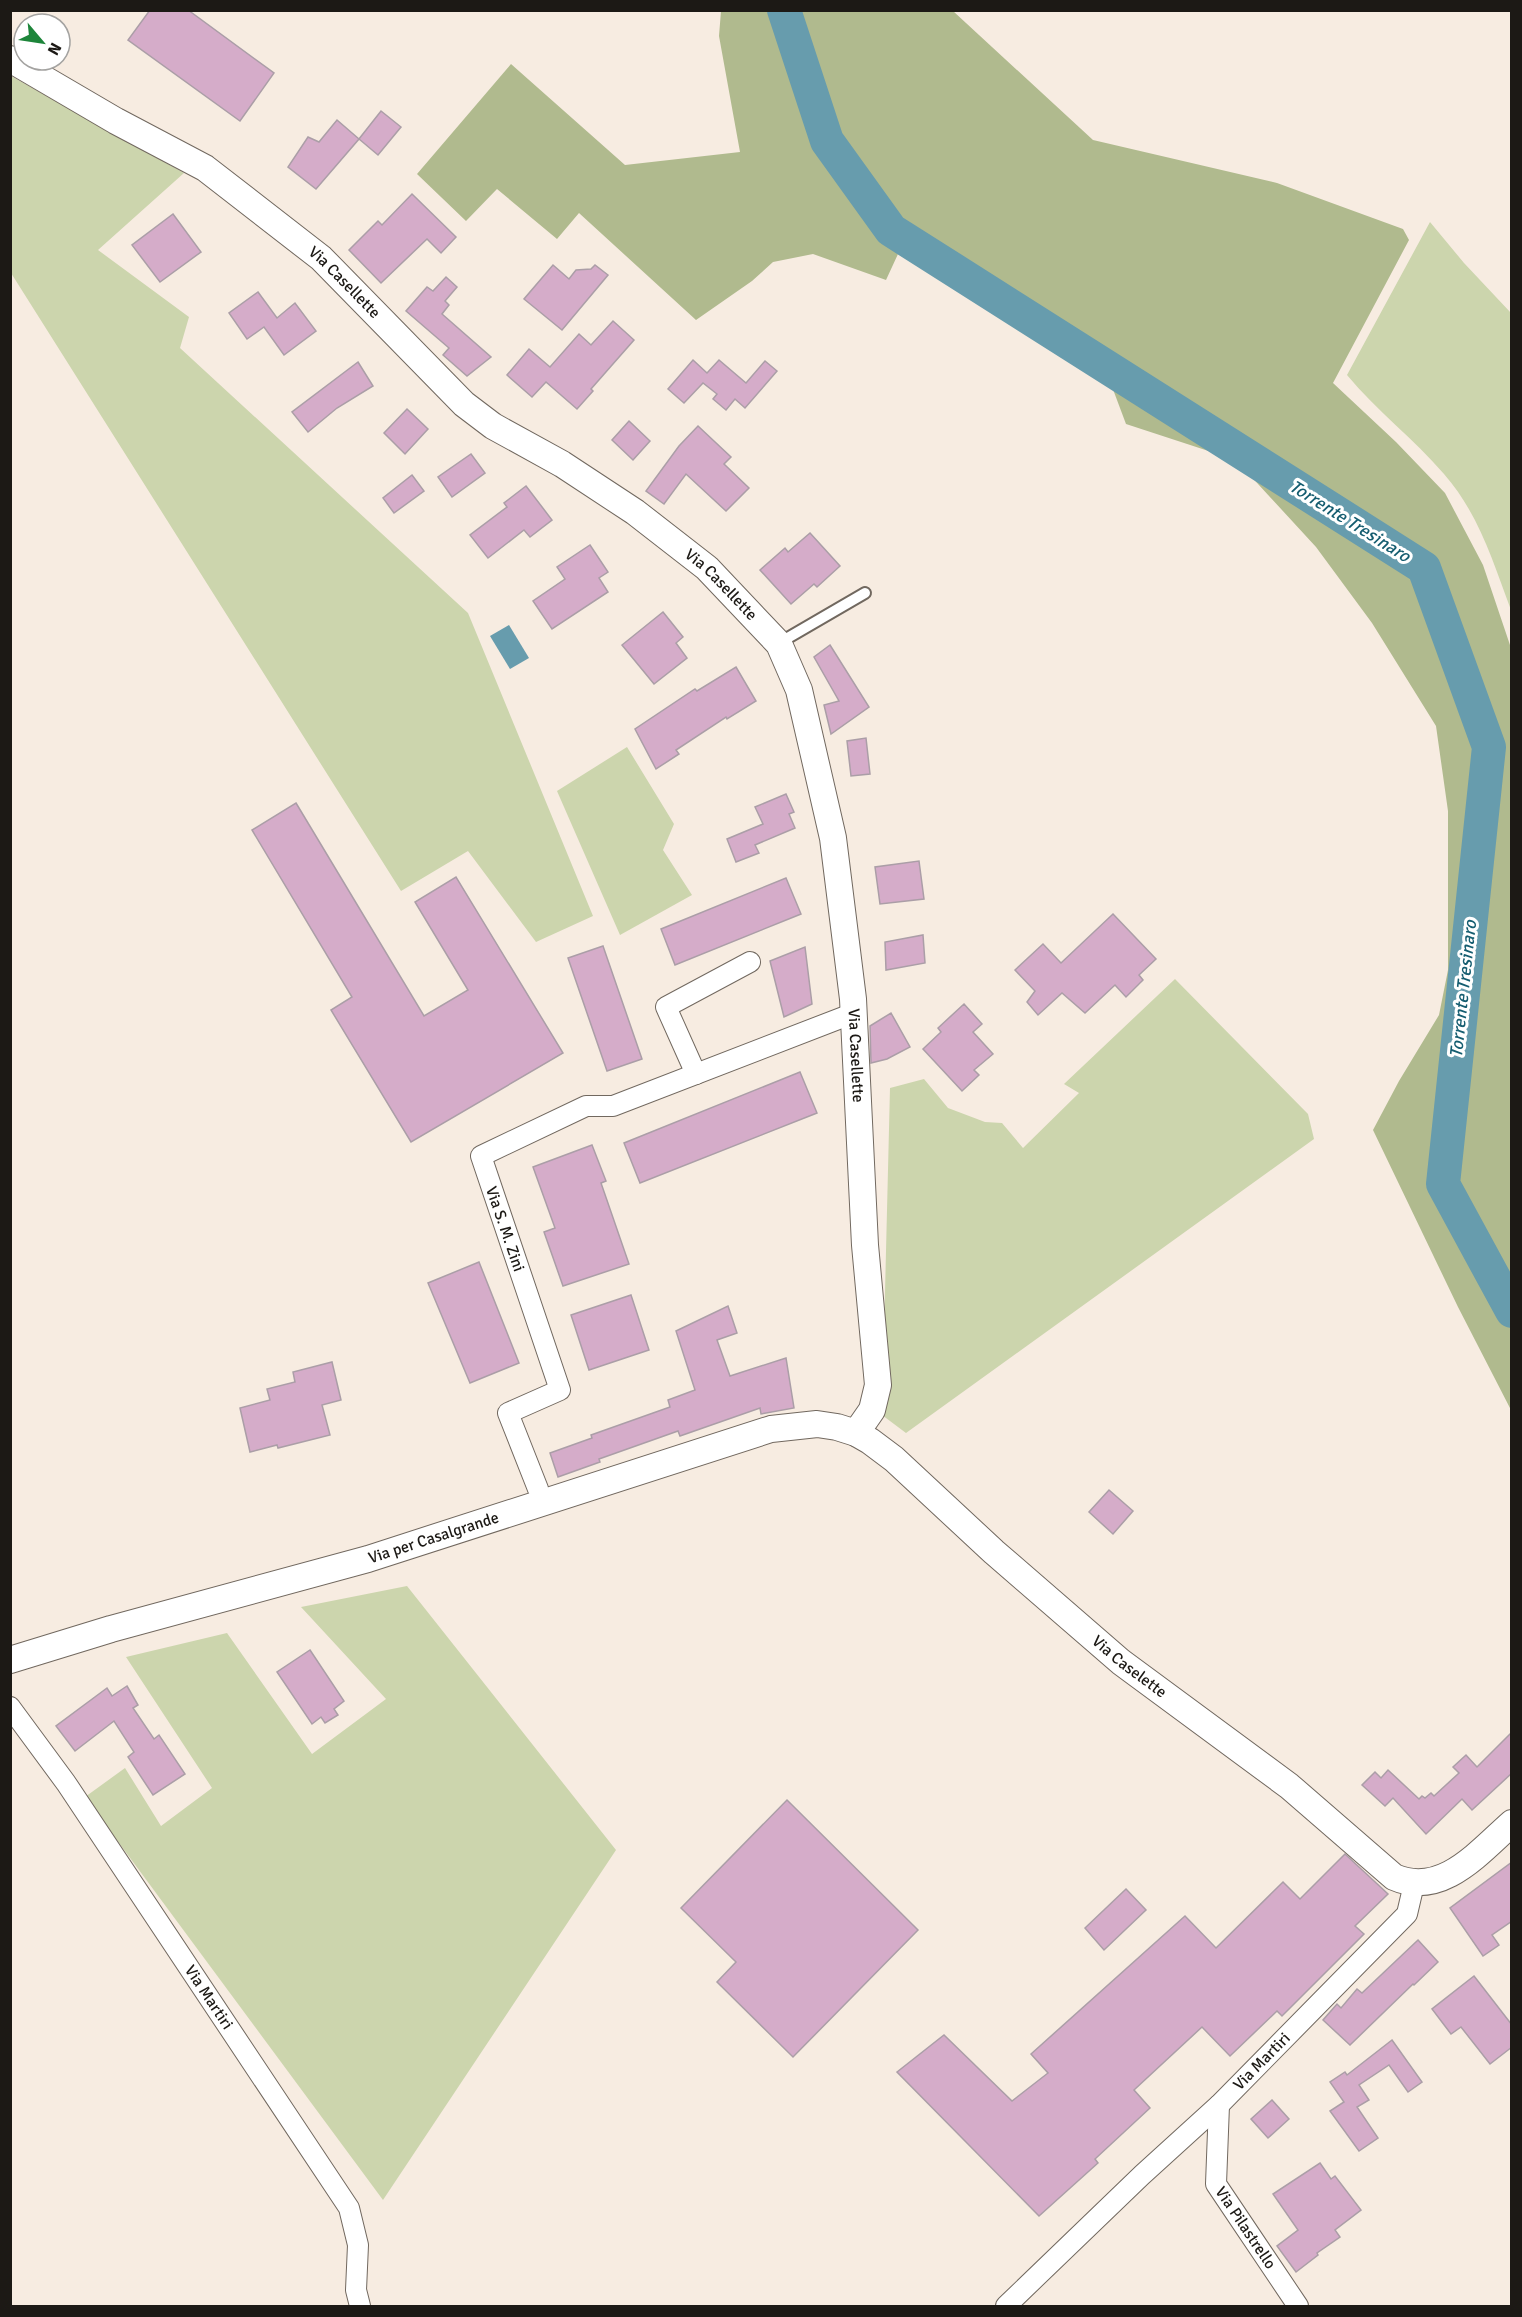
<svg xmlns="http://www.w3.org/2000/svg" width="1522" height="2317" viewBox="0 0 1522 2317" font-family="Signika,sans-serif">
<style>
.green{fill:#ccd5ad}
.forest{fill:#b0ba8e}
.water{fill:#679cad}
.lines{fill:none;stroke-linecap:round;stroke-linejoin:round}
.river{stroke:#679cad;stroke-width:34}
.building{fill:#d5acc9;stroke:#ab9ea7;stroke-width:1.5}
.service-casing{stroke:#71685f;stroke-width:14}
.minor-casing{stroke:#71685f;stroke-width:22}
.tertiary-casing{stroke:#71685f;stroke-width:28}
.service{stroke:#fff;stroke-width:10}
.minor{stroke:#fff;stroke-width:20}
.tertiary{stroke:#fff;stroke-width:26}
.labels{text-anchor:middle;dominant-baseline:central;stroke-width:6;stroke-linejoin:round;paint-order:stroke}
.street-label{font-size:16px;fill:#1c1915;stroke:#fff}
.water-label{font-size:18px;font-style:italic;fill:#155d70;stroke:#fff}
</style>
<rect width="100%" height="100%" fill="#f7ece1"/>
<!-- green -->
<g class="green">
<polygon points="11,76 184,173 98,250 189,317 180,348 468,613 593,916 536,942 468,851 401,891 11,273"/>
<path d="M1430 222 1464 263 1511 313V610C1493 562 1479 514 1444 474 1414 439 1377 411 1347 375Z"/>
<polygon points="627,747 674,824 663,850 692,895 620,935 557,791"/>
<polygon points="1175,979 1308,1114 1314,1139 906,1433 882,1415 890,1088 924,1079 948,1108 985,1122 1002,1123 1023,1148 1079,1093 1064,1084"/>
<polygon points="407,1586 616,1850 383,2200 85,1797 125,1768 161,1826 212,1788 126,1657 227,1633 312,1754 386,1699 301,1607"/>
</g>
<!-- forest -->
<polygon class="forest" points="721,11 953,11 1093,140 1277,183 1403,229 1409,240 1333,383 1396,442 1445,493 1483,565 1511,648 1511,1410 1458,1307 1373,1130 1399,1081 1439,1015 1448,970 1448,811 1436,726 1372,623 1316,547 1236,460 1126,424 1111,384 898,254 886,280 813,254 773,262 752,281 696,320 579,213 557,239 497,189 466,221 417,174 511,64 625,165 740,152 719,36"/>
<!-- water -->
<polygon class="water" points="509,625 529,658 510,669 490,636"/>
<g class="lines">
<!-- river -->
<polyline class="river" points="784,10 827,141 891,230 1424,568 1489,747 1443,1184 1512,1311"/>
</g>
<!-- building -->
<g class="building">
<polygon points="150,10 188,10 274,73 240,121 128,40"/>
<polygon points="381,111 401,127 378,155 359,139"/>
<polygon points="337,120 359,139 316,189 288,167 308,137 319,142"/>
<polygon points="412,194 456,237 441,253 427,239 381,283 349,250 378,221 382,225"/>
<polygon points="173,214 201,252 160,282 132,245"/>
<polygon points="553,265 569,279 576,270 591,269 595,265 608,275 562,330 524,299"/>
<polygon points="446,277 457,287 445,301 449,305 442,314 491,357 467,376 443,355 449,348 406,311 427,287 433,291"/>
<polygon points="258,292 277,318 295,303 316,331 284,355 264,327 247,339 229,313"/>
<polygon points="613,321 634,340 591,389 593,391 577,409 546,382 532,397 507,375 529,349 550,367 579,334 591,345"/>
<polygon points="693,360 707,373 719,360 746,383 765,361 777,371 745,408 735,399 726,410 713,399 717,394 703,383 684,403 668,389"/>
<polygon points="358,362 373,386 337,408 308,432 292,412"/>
<polygon points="407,409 428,429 405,454 384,433"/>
<polygon points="629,421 650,441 633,460 612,440"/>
<polygon points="698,426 731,457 724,464 749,488 726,511 686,474 664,504 646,491 679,446"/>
<polygon points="471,454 485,473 452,497 438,477"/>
<polygon points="412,475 424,491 394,513 383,498"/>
<polygon points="526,486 552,520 530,537 524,530 488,558 470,535 507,507 504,503"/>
<polygon points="810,533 840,566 817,587 814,584 791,604 760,570 785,548 788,552"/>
<polygon points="590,545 608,572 599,578 608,592 552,629 533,601 565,579 557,567"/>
<polygon points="663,612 683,637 676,643 687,658 654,684 622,645"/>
<polygon points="830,645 869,707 831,734 824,705 839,701 814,657"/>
<polygon points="736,667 756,701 727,719 726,717 676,750 679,754 656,769 635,729 695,689 697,691"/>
<polygon points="866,738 870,774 851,776 847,741"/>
<polygon points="786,794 794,812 789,814 795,828 755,845 759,853 736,862 727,839 763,824 755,807"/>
<polygon points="296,803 424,1016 468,990 415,902 456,877 563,1053 411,1142 331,1010 352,997 252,830"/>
<polygon points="919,861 924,899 880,904 875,867"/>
<polygon points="786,878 801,914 675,965 661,929"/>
<polygon points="1113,914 1156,959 1139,975 1143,980 1126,997 1115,985 1085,1013 1062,993 1038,1015 1027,1002 1035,991 1015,970 1043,944 1061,963"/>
<polygon points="923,935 925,963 886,970 885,942"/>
<polygon points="603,946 642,1059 607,1071 568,958"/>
<polygon points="805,947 812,1004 784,1017 770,961"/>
<polygon points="964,1004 982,1024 973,1032 993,1054 974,1070 979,1075 962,1091 923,1049 941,1032 938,1028"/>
<polygon points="891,1013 910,1047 887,1059 871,1063 870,1026"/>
<polygon points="800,1072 817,1113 640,1183 624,1143"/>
<polygon points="592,1145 606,1181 601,1183 629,1264 563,1286 544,1232 555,1228 533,1167"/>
<polygon points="479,1262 519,1363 470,1383 428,1283"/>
<polygon points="631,1295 649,1350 589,1370 571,1315"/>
<polygon points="728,1306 737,1333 717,1340 730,1376 786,1358 794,1408 761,1414 760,1408 680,1436 678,1431 599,1459 600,1462 558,1477 550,1453 592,1438 591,1435 670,1407 668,1400 695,1390 676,1331"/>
<polygon points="332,1362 341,1400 322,1405 330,1435 278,1448 277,1445 250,1452 240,1408 270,1400 267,1389 295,1382 293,1372"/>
<polygon points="1109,1490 1133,1511 1113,1534 1089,1512"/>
<polygon points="310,1650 344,1701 334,1709 338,1715 325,1723 321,1717 312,1724 277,1672"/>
<polygon points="127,1686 138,1705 133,1708 154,1739 159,1735 185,1774 153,1795 128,1757 134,1752 114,1721 75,1751 56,1726 107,1688 112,1696"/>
<polygon points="1512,1732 1512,1773 1472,1810 1462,1799 1426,1834 1393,1798 1385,1806 1362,1785 1375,1772 1381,1778 1388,1770 1419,1799 1422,1796 1425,1798 1431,1793 1434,1796 1459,1773 1453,1767 1466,1755 1477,1767"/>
<polygon points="787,1800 918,1930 793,2057 717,1982 736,1962 681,1908"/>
<polygon points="1345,1854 1388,1894 1355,1926 1364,1934 1282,2016 1277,2011 1230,2056 1202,2027 1134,2090 1150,2108 1095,2159 1098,2163 1039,2216 897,2072 944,2035 1012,2101 1048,2073 1031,2054 1185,1916 1216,1948 1283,1882 1300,1899"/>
<polygon points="1512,1862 1512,1921 1492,1935 1499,1945 1483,1956 1450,1908"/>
<polygon points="1126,1889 1146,1910 1104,1950 1085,1928"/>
<polygon points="1418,1940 1438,1962 1414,1985 1413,1984 1350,2045 1323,2020 1337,2004 1341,2008 1357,1989 1362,1993"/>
<polygon points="1474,1976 1512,2025 1512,2047 1490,2064 1461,2027 1451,2034 1432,2009"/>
<polygon points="1392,2040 1422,2082 1408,2092 1389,2065 1359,2085 1369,2100 1357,2107 1378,2138 1359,2151 1330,2111 1344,2102 1330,2082 1345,2072 1347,2075"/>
<polygon points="1272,2100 1289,2119 1268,2138 1251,2119"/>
<polygon points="1320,2163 1331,2179 1335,2176 1361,2210 1335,2230 1340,2237 1317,2253 1318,2255 1296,2272 1277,2246 1298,2230 1273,2194"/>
</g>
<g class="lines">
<!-- service casing -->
<g class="service-casing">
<polyline id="service" points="779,643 865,593"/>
</g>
<!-- minor casing -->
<g class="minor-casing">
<g id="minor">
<polyline points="696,1074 666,1007 750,962"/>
<polyline points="538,1489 508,1413 560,1390 481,1156 586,1106 613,1106 854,1013"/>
<path id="s1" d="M10 1707 66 1783 349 2208 358 2245 356 2290 360 2306"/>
<path id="s2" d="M1219 2105 1216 2184 1298 2306"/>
<path id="s3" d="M1006 2306 1142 2175 1219 2105 1407 1914 1414 1884"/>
</g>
</g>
<!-- tertiary casing -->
<g class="tertiary-casing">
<g id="tertiary">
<path id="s4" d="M10 59 116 121 205 168 321 258 464 404 493 426 562 464 635 512 707 568 779 644 799 690 833 838 853 999 865 1245 878 1385 872 1410 856 1433"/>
<path id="s5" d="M10 1660 111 1629 368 1559 771 1429 817 1424 837 1427 856 1433 870 1441 894 1459 994 1552 1121 1662 1289 1786 1394 1877C1442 1898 1479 1852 1512 1823"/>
</g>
</g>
<!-- service -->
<use href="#service" class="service"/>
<!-- minor -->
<use href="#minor" class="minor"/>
<!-- tertiary -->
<use href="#tertiary" class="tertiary"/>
</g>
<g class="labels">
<!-- street labels -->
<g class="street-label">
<text stroke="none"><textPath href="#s4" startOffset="404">Via Casellette</textPath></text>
<text stroke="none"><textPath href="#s4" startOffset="890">Via Casellette</textPath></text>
<text stroke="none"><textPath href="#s4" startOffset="1394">Via Casellette</textPath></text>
<text transform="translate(505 1229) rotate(71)">Via S. M. Zini</text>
<text stroke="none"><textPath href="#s5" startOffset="441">Via per Casalgrande</textPath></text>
<text stroke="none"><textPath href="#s5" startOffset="1242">Via Caselette</textPath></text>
<text stroke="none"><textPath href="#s1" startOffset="352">Via Martiri</textPath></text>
<text stroke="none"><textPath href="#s3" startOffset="354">Via Martiri</textPath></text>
<text stroke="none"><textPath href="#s2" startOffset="132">Via Pilastrello</textPath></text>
</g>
<!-- water labels -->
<g class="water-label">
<text transform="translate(1350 521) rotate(32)">Torrente Tresinaro</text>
<text transform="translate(1463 989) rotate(-84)">Torrente Tresinaro</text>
</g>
</g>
<!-- border -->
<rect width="1522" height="2317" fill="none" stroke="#1c1915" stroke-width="24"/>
<!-- north arrow -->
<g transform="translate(42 42) rotate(119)"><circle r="28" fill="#ffffff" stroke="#a4a3a1" stroke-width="1.5"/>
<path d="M0-4.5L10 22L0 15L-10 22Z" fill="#1d853a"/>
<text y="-9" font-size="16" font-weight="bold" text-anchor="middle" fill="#1c1915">N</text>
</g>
</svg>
